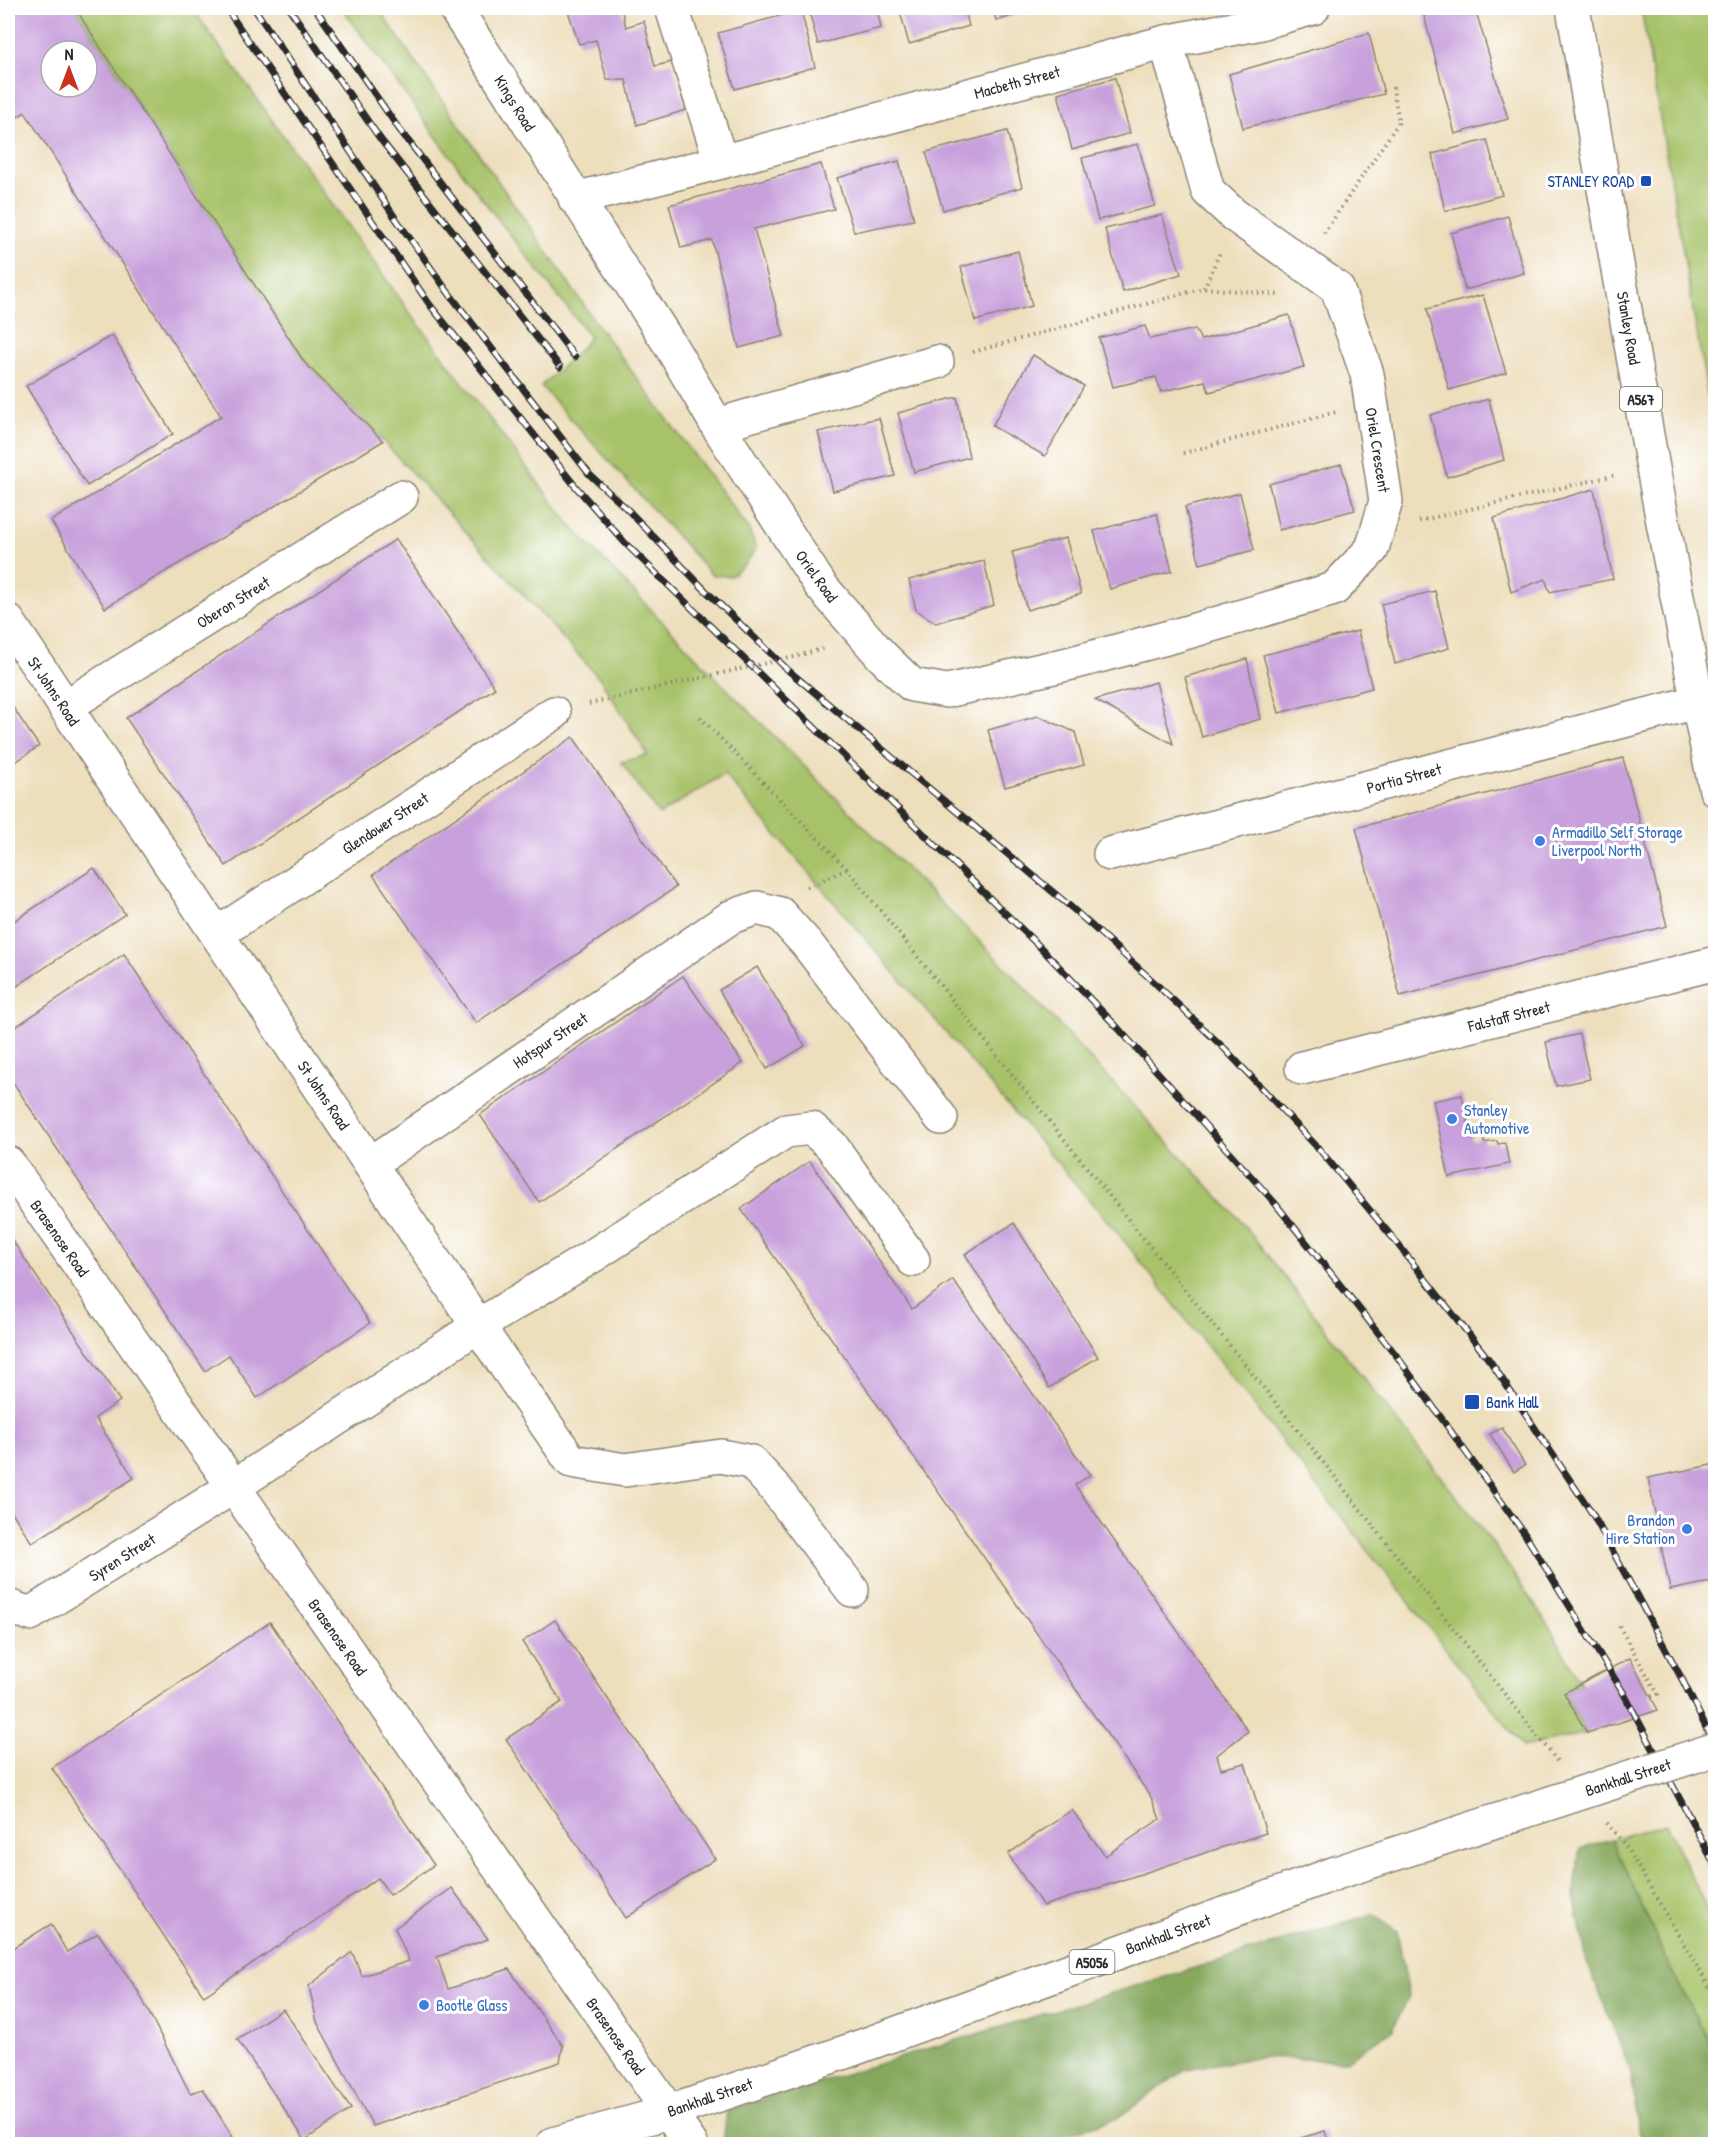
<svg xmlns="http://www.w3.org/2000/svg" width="1723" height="2152" viewBox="0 0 1723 2152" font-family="'Patrick Hand',sans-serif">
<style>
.green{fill:#a7c269;stroke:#69764a;stroke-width:1.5}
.forest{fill:#85a85d;stroke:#586a44;stroke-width:1.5}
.building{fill:#c8a0dc;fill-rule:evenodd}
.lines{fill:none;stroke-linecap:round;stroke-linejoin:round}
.minor-casing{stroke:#8c8474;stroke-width:36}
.major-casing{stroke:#8c8474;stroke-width:36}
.path{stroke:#8c8474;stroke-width:4;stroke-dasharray:1.5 4.5;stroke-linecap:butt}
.minor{stroke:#fff;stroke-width:33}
.major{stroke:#fff;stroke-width:33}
.rail-casing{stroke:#2b2b2b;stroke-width:7}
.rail{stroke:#fff;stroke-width:4.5;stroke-dasharray:14;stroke-linecap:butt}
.major-bridge-casing{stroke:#8c8474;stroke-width:36;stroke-linecap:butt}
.path-bridge{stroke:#8c8474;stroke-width:4;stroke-dasharray:1.5 4.5;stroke-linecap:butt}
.major-bridge{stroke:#fff;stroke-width:33}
.transit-dot{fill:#1a4fb4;stroke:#fff;stroke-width:2}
.shop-dot{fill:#3f7fe0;stroke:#fff;stroke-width:2}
.labels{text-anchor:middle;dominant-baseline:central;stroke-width:6;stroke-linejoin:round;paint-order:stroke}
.shield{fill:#fff;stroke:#6b6b6b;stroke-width:1.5}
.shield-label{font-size:15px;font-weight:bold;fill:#2b2b2b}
.street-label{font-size:16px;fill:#2b2b2b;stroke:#fff}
.transit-label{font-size:16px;fill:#164399;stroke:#fff;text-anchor:end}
.shop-label{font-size:16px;fill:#366cbe;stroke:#fff;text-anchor:start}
</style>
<rect width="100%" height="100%" fill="#fff"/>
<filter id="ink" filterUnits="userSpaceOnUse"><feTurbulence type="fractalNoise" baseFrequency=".0167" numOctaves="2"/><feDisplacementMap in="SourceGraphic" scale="12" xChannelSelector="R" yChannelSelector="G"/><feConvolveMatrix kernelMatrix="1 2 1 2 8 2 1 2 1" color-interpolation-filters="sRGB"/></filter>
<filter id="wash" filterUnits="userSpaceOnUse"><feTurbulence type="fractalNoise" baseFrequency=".008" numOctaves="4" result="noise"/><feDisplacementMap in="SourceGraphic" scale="24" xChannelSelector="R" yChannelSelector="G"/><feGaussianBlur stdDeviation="1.35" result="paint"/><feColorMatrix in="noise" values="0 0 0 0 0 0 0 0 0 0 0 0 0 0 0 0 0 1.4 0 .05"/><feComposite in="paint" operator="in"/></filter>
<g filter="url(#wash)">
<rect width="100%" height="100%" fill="#eddebc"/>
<!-- green -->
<g class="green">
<polygon points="75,8 192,8 410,313 570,525 721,683 1007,969 1240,1220 1491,1541 1549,1626 1581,1684 1564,1693 1587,1733 1523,1747 1121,1237 724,774 659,815 621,762 648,755 601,680 383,441 305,363"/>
<path d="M342 8H378L601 330 749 529 756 549 746 563 731 576 712 575 541 386C558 370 576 356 590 337L476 191Z"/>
<polygon points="1641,8 1715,8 1715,438"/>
<polygon points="1666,1824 1715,1925 1715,2053 1667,1962 1612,1839"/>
</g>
<!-- forest -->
<g class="forest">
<polygon points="1612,1839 1667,1962 1715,2053 1715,2144 1646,2144 1639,2134 1631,2072 1587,1962 1574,1896 1580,1848"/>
<polygon points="1372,1914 1397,1931 1409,1996 1393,2029 1346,2061 1260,2057 1186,2069 1117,2118 1036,2144 723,2144 727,2110"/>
</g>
<g id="blocks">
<!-- building -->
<g class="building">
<path d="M8 8H75L305 363 383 441 105 608 51 521 221 416 25 112 8 123ZM51 51H87V87H51Z"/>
<polygon points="567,8 621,8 626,27 644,21 655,66 672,62 686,110 637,125 626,80 607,80 596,40 579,44"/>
<polygon points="808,8 877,8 881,28 818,44"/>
<polygon points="899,8 964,8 969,26 909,44"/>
<polygon points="993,8 1038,8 996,21"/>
<polygon points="1422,8 1475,8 1508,119 1455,134"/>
<polygon points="801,10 815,67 735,89 718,33"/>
<polygon points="1369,33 1384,94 1243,128 1229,74"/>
<polygon points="1115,78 1130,133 1072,150 1058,93"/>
<polygon points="1007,131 1022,187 943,210 926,152"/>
<polygon points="1487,140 1502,195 1445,211 1432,154"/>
<polygon points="1138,144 1155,206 1098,220 1082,158"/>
<polygon points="899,161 914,220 854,232 837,178"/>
<polygon points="821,164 834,209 754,229 784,336 739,348 712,240 681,248 669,205"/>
<polygon points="1162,215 1181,274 1123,292 1105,229"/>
<polygon points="1508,216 1524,273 1465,290 1451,233"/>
<polygon points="1018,251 1032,306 975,321 961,267"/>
<polygon points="1483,295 1506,373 1449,390 1427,309"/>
<polygon points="1289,315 1304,367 1209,392 1205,381 1161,392 1156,377 1113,387 1099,338 1145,326 1150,339 1195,329 1201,340"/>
<polygon points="112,335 173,434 87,486 26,386"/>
<polygon points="1033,355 1084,386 1045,456 992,426"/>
<polygon points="957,397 969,457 914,472 898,413"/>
<polygon points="1489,399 1504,460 1447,477 1430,415"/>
<polygon points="879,418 895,476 833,491 818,432"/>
<polygon points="1341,464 1355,510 1279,530 1269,484"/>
<polygon points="1594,489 1613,579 1550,592 1545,579 1511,592 1494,518"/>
<polygon points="1240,493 1254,550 1200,564 1185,507"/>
<polygon points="1157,514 1172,571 1110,589 1094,531"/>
<polygon points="1066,538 1081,594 1027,610 1012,552"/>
<polygon points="396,539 495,688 226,866 126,718"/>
<polygon points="984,561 994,605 936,623 916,610 909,580"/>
<polygon points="1435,591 1449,648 1395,664 1381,604"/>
<polygon points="1358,631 1372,688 1279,713 1263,655"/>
<polygon points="1247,659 1260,719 1202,737 1185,677"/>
<polygon points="1156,682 1173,744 1095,700"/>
<polygon points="8,700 39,746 8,767"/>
<polygon points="1038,716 1075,732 1084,765 1005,787 988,730"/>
<polygon points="573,737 676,887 476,1023 373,875"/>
<polygon points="1623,758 1667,926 1400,996 1356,828"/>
<polygon points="94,868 125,914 8,992 8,925"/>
<polygon points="124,954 370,1323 257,1398 229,1355 205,1371 8,1075 8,1032"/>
<polygon points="757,967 805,1046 767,1069 719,990"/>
<polygon points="683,976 743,1063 539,1202 480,1115"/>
<polygon points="1579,1034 1590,1079 1556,1086 1546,1042"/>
<polygon points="1462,1095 1472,1140 1483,1137 1484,1143 1497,1141 1498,1144 1505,1143 1509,1164 1449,1177 1433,1101"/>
<polygon points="810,1161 912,1309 953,1280 1090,1475 1075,1485 1248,1731 1217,1755 1221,1769 1245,1763 1266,1833 1043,1906 1008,1854 1072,1810 1105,1856 1160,1819 1151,1797 741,1209"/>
<polygon points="1014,1223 1098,1357 1049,1388 965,1254"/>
<polygon points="8,1234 120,1401 95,1418 134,1478 32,1543 8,1506"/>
<polygon points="1502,1428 1525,1465 1514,1472 1490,1434"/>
<polygon points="1716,1464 1716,1581 1670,1590 1648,1478"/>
<polygon points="555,1620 715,1859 626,1918 506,1739 562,1702 522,1642"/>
<polygon points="270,1622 434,1865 390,1895 378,1878 204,1996 52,1768"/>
<polygon points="1630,1658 1658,1710 1587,1733 1564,1693"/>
<polygon points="452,1888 488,1939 437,1957 448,1989 509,1969 563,2046 560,2062 373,2126 317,2022 309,1986 352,1952 362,1976 409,1961 395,1928"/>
<polygon points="51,1924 67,1952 98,1933 138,1991 190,2093 203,2089 237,2144 8,2144 8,1951"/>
<polygon points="283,2009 351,2109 305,2140 237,2039"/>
<polygon points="1325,2131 1329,2144 1280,2144"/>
</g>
</g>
</g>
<g filter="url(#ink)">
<use href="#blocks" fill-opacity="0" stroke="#8c8474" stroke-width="1.5"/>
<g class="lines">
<!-- minor casing -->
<g class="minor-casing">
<g id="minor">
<polyline points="455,8 670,345 717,425 821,586 881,655 912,685 947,691 1072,663 1181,634 1334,589 1372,549 1386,501 1367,374 1337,288 1234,215 1208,191 1166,42"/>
<polyline points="672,8 721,162"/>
<polyline points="575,199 721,162 1166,42 1261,23 1313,8"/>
<polyline points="717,425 937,362"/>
<polyline points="8,621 478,1326 233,1487 30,1614 8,1606"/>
<polyline points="65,707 401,497"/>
<polyline points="1110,854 1716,697"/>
<polyline points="217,934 554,713"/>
<polyline points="1302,1068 1716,963"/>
<polyline points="370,1164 731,917 757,908 780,914 807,944 941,1118"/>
<polyline points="852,1590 774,1487 751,1462 721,1456 625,1470 571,1461 478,1326 594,1255 786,1131 811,1128 831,1145 913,1260"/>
<polyline points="669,2112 691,2144"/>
</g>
</g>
<!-- major casing -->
<g class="major-casing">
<g id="major">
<path d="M1573 8C1618 269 1661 531 1716 790"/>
<polyline points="8,1163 669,2112"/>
<polyline points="553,2144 669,2112 848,2051 1336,1873"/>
</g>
</g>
<!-- path -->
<g class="path">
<polyline points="1324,233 1399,122 1392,83"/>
<polyline points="1204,288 1221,250"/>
<polyline points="973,352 1204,288 1280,295"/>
<polyline points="1183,453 1336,412"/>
<polyline points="1419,521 1616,475"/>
<polyline points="798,656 824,648"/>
<polyline points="589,704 740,669"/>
<polyline points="700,717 847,869 1328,1468 1557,1761"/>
<polyline points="807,887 847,869"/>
<polyline points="1619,1626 1658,1694 1651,1697"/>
<polyline points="1607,1823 1625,1845 1716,1998"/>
</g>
<!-- minor -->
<use href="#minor" class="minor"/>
<!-- major -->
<use href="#major" class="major"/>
<!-- rail casing -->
<g class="rail-casing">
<g id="rail">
<polyline points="226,8 430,305 576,487 626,544 1040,947 1118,1028 1274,1202 1396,1355 1524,1533 1623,1692 1716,1867"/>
<polyline points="254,8 394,216 448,292 590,475 626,508 706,591 789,671 1072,908 1154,982 1225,1049 1319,1149 1392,1237 1490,1361 1592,1513 1683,1681 1716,1748"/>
<polyline points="289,8 381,140 560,367"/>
<polyline points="315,8 399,129 575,357"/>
</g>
</g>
<!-- rail -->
<use href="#rail" class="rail"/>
<!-- major-bridge casing -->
<g class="major-bridge-casing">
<polyline id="major-bridge" points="1336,1873 1716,1749"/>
</g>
<!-- path-bridge -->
<polyline class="path-bridge" points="740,669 798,656"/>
<!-- major-bridge -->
<use href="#major-bridge" class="major-bridge"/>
</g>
</g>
<!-- markers -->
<g class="transit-dot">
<rect x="1640" y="175" width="12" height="12" rx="3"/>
<rect x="1464" y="1394" width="16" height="16" rx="3"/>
</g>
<g class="shop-dot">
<circle cx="1540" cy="841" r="6"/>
<circle cx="1452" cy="1119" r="6"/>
<circle cx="1687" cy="1529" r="6"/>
<circle cx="424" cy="2005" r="6"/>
</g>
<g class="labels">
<!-- shield labels -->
<g class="shield">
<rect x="1620" y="387" width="42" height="24" rx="4.5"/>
<rect x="1069.5" y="1950" width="45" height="24" rx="4.5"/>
</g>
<g class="shield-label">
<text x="1641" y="399">A567</text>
<text x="1092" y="1962">A5056</text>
</g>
<!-- street labels -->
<g class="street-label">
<text transform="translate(1017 82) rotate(-15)">Macbeth Street</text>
<text transform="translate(515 103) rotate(58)">Kings Road</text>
<text transform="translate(1629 328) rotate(80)">Stanley Road</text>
<text transform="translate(1378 450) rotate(81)">Oriel Crescent</text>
<text transform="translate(817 576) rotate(54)">Oriel Road</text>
<text transform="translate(233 602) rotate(-32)">Oberon Street</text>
<text transform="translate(54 691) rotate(56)">St Johns Road</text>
<text transform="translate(1404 778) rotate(-15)">Portia Street</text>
<text transform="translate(385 823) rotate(-33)">Glendower Street</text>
<text transform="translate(1509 1016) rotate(-14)">Falstaff Street</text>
<text transform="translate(550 1040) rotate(-34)">Hotspur Street</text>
<text transform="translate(324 1095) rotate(56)">St Johns Road</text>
<text transform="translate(60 1238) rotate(55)">Brasenose Road</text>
<text transform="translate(122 1557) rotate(-32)">Syren Street</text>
<text transform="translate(338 1637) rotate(55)">Brasenose Road</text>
<text transform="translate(1628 1777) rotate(-18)">Bankhall Street</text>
<text transform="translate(1168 1934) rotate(-20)">Bankhall Street</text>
<text transform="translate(616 2036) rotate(55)">Brasenose Road</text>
<text transform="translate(710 2097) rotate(-19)">Bankhall Street</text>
</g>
<!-- transit labels -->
<g class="transit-label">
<text x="1634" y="181">STANLEY ROAD</text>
<text x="1486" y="1402" text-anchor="start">Bank Hall</text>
</g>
<!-- shop labels -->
<g class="shop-label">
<text x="1552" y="832">Armadillo Self Storage<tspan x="1552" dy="18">Liverpool North</tspan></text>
<text x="1464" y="1110">Stanley<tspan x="1464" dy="18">Automotive</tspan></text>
<text x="1675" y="1520" text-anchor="end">Brandon<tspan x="1675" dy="18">Hire Station</tspan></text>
<text x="436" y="2005">Bootle Glass</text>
</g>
</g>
<!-- margin -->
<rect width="1723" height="2152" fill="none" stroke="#fff" stroke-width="30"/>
<!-- north arrow -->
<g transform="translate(69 69)"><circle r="28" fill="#ffffff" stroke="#aaaaaa" stroke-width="1.5"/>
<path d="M0-4.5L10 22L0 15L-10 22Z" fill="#c8321e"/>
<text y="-9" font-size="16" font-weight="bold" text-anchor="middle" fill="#2b2b2b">N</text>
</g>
</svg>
